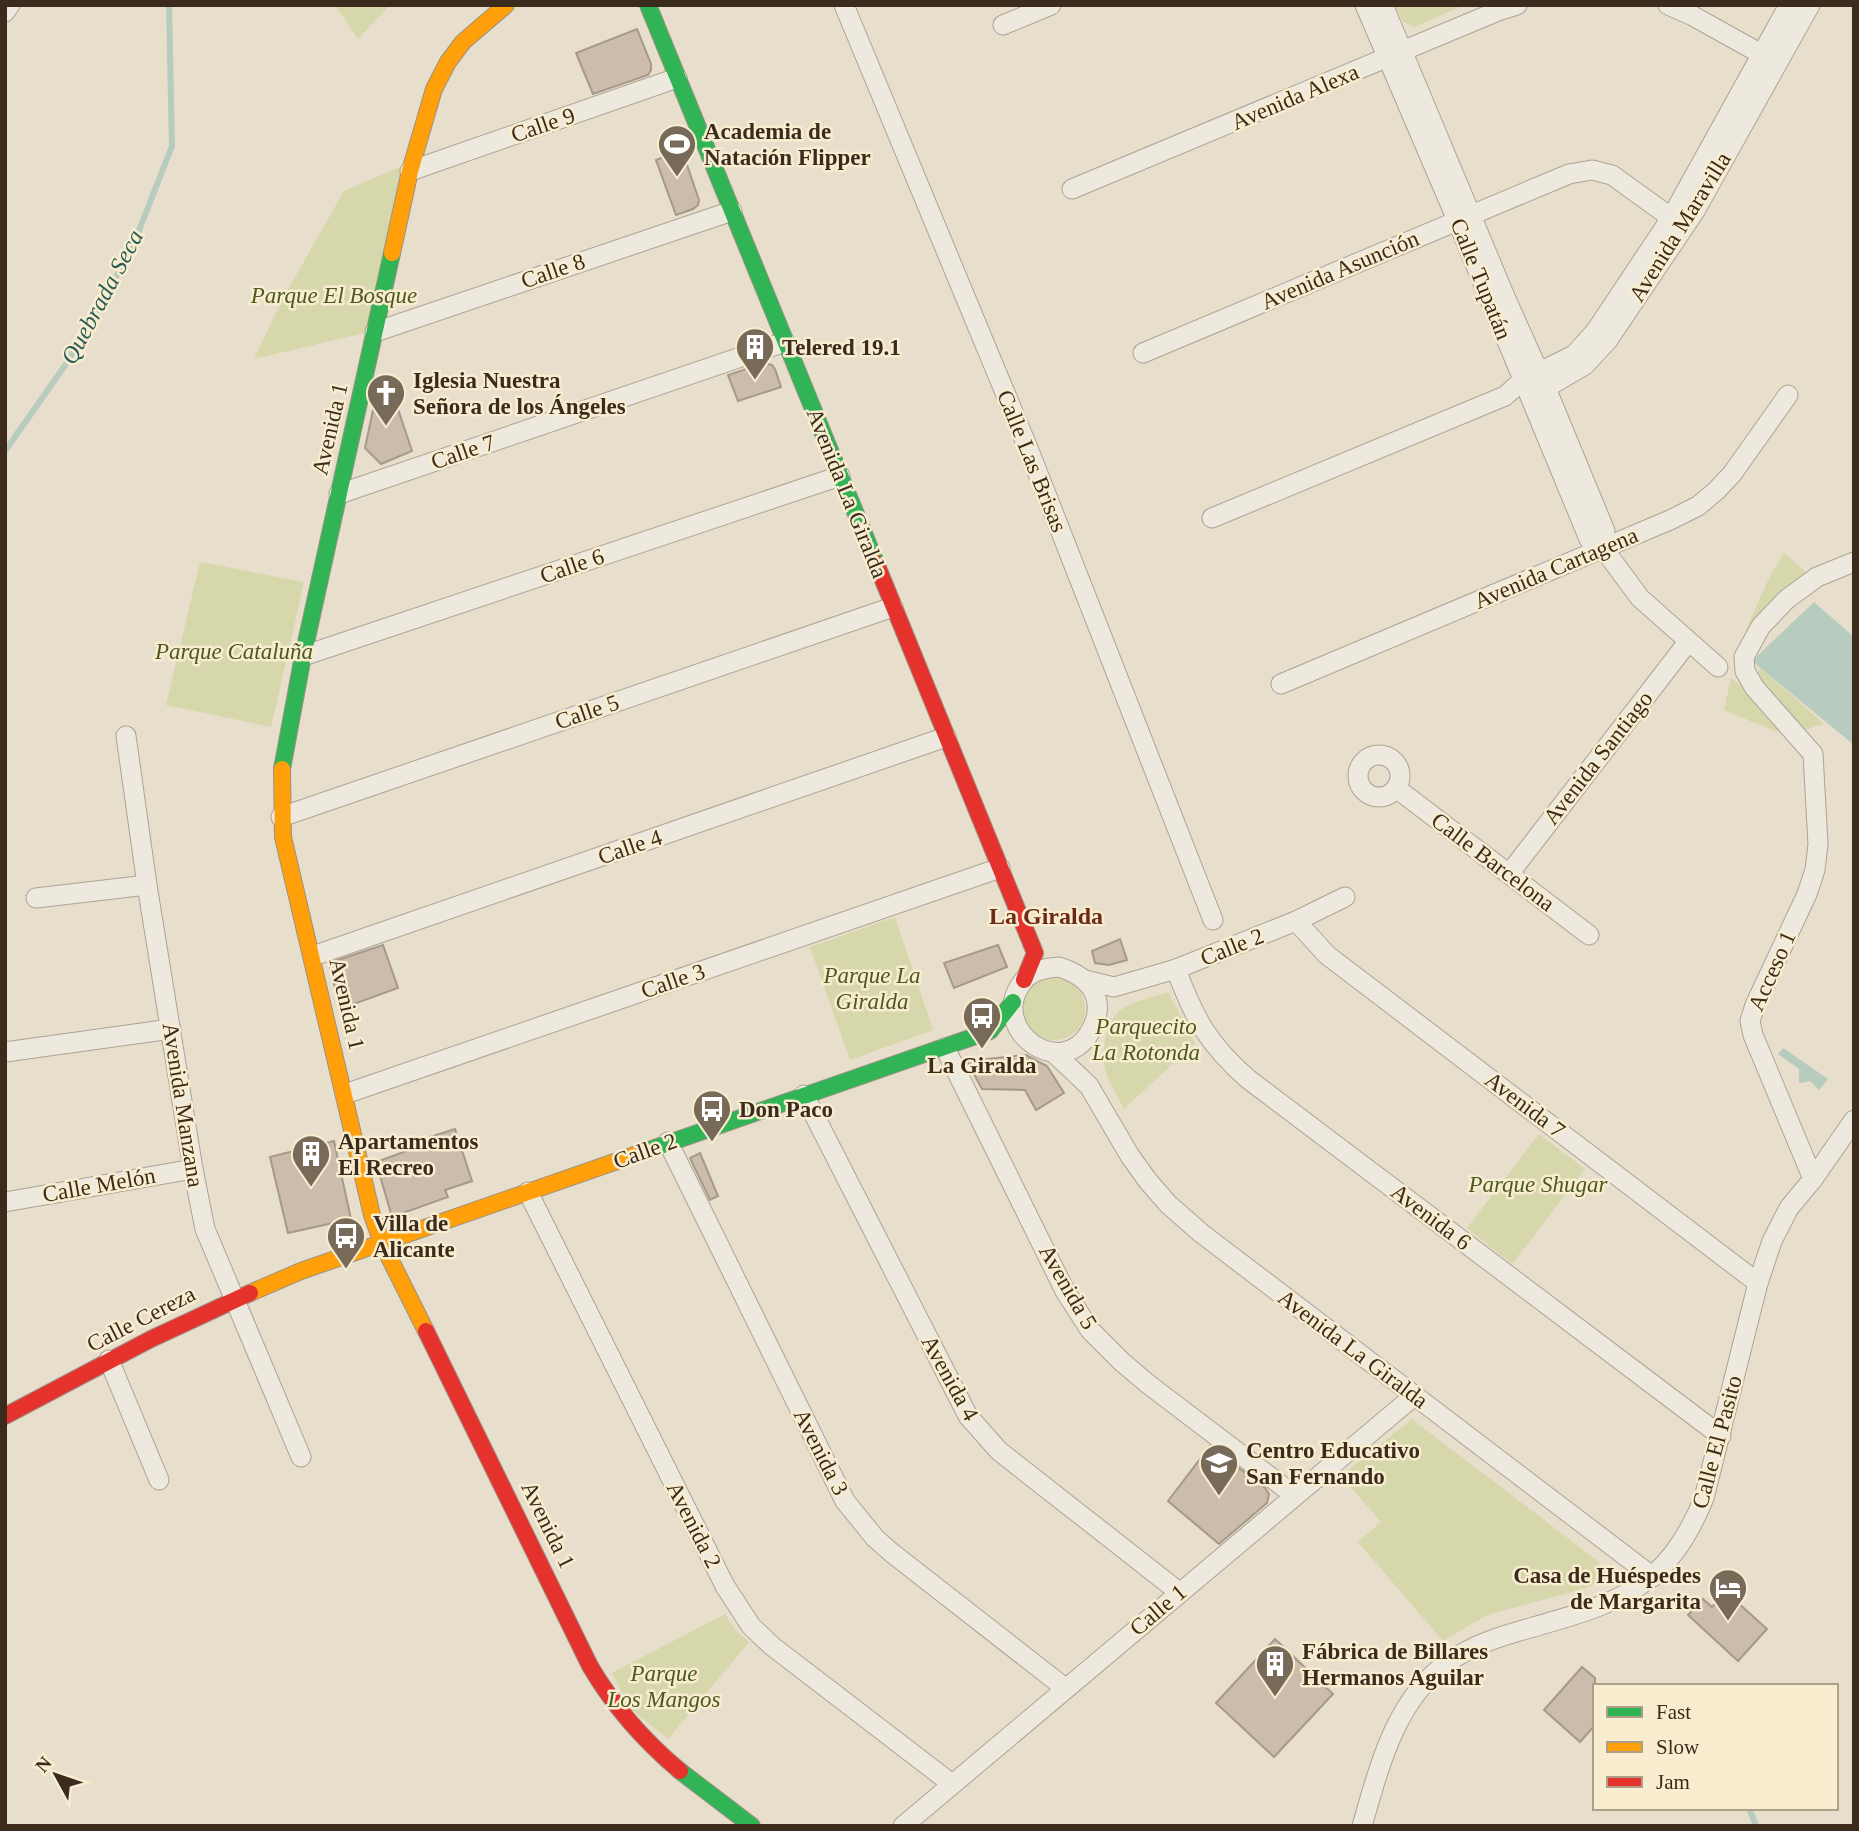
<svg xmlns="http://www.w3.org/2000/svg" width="1859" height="1831" viewBox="0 0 1859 1831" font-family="Georgia,serif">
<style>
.green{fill:#d7d7ac}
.water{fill:#b7ccbf}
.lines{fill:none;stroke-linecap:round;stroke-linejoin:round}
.stream{stroke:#b7ccbf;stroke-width:6}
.building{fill:#cbbcac;stroke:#a7998a;stroke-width:2}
.street-casing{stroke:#aca395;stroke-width:21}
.fast-casing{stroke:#9b9285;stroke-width:18}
.slow-casing{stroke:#9b9285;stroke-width:18}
.jam-casing{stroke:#9b9285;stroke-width:18}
.street{stroke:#eee9de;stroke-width:19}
.fast{stroke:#30b455;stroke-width:16}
.slow{stroke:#ff9f0a;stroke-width:16}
.jam{stroke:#e5322d;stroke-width:16}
.labels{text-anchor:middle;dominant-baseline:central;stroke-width:5;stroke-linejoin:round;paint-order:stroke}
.street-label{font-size:23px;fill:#3b2b1c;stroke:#f9edd0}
.poi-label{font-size:23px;font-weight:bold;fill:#3b2b1c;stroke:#f9edd0;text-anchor:start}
.park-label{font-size:23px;font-style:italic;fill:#4b5a20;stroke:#f9edd0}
.water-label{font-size:24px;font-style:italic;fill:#295d59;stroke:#f9edd0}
.neighbourhood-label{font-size:24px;font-weight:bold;fill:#6c2917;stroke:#f9edd0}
</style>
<rect width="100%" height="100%" fill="#e7decb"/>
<!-- green -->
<g class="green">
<polygon points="335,5 390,5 358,39"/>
<polygon points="1395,5 1464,5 1414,27 1402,21"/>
<polygon points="409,163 369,332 254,359 282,300 344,191"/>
<polygon points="1784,553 1808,574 1745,632 1769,578"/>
<polygon points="200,562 304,582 271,727 166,705"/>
<polygon points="1761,668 1824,724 1804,730 1758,680 1758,672"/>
<polygon points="1731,678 1760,702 1780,728 1777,732 1724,710"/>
<polygon points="895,917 933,1030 850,1060 810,947"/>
<circle cx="1054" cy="1009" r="31"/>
<path d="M1168 992 1195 1043 1124 1109C1119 1098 1110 1086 1107 1075 1100 1055 1104 1023 1122 1009 1131 1002 1156 996 1168 992Z"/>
<polygon points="1539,1134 1585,1169 1512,1264 1467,1228"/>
<polygon points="1412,1419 1599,1562 1602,1580 1586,1588 1487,1615 1443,1641 1358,1542 1381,1522 1341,1476"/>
<polygon points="725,1614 735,1630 749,1642 668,1739 631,1709 612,1673"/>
</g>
<!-- water -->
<g class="water">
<polygon points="1814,602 1854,637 1854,745 1752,661"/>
<polygon points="1783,1048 1828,1079 1819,1090 1810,1081 1802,1083 1799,1082 1799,1069 1778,1054"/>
</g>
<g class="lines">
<!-- stream -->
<g class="stream">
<polyline points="5,451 66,364 131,251 172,146 169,5"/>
<polyline points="1749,1808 1756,1826"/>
</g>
</g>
<!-- building -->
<g class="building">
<polygon points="637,29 651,64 651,70 648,75 593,94 576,53"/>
<polygon points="682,150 699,200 698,205 693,209 676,215 656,160"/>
<polygon points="764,363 772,365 775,369 781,387 738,401 728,375"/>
<polygon points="396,403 412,451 381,464 365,448 373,410"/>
<polygon points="1120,939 1127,960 1109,965 1095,963 1092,951"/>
<polygon points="383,945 398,988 340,1009 329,963"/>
<polygon points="998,945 1007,967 954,988 944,963"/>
<polygon points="1026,1055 1047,1066 1064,1093 1036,1110 1025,1090 982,1089 967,1061"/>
<polygon points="455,1129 472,1181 445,1190 448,1197 392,1217 376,1162 431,1142 430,1137"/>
<polygon points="334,1141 351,1219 288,1233 270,1157"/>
<polygon points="700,1153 718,1196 710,1200 690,1158"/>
<polygon points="1210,1446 1265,1488 1269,1494 1267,1503 1219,1544 1168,1501"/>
<polygon points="1726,1592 1767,1629 1738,1661 1688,1615 1703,1599 1712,1607"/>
<polygon points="1275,1639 1333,1694 1274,1757 1216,1703"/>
<polygon points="1582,1667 1595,1678 1595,1725 1580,1742 1544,1710"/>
</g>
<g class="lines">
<!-- street casing -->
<g class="street-casing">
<g id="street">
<polyline points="844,5 1028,448 1213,920"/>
<polyline points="1365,5 1457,220 1589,539 1603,548 1640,598 1718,667"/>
<polyline points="1383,5 1506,299 1546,388 1605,531 1603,548"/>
<polyline points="1668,5 1693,16 1772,60"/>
<polyline points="5,12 10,5"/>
<polyline points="1003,25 1051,5"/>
<polyline points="410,171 677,78"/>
<polyline points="1072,189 1498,11 1517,5"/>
<polyline points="375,332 732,211"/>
<polyline points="1143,353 1569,174 1592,170 1612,175 1684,227"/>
<polyline points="1537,393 1585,365 1608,340 1695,211 1810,5"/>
<polyline points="339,494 785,342"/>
<polyline points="1212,518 1505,396 1523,380 1574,355 1595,332 1671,218 1789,5"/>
<polyline points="303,656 840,476"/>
<polyline points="1281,684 1670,520 1698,506 1716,491 1732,474 1788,395"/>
<polyline points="126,736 147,885 193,1169 205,1229 301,1457"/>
<circle cx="1379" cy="776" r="21"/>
<polyline points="1396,788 1589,935"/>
<polyline points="281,817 893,607"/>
<polyline points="1509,874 1688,642"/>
<polyline points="36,898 147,885"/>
<polyline points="1296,921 1327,955 1758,1283"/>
<polyline points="313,956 946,737"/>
<path d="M1059 967C1091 977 1108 1000 1090 1032 1061 1082 989 1030 1021 984 1030 971 1043 968 1059 967Z"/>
<path d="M1176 969C1194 1018 1208 1044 1248 1079L1721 1436"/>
<polyline points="1085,980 1114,987 1176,969 1296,921 1345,897"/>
<polyline points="945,1048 1065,1291 1090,1330 1122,1362 1148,1384 1294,1495"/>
<polyline points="5,1052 171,1029"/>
<polyline points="1053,1052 1089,1086 1130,1156 1148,1181 1168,1204 1201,1233 1653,1577"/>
<polyline points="345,1094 1000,868"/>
<polyline points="804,1095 968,1416 999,1451 1179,1592"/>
<polyline points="668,1142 845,1501 875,1538 892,1553 1065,1688"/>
<polyline points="1813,1179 1753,1035 1750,1021 1755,1005 1807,894 1815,870 1818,844 1813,754 1754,687 1745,671 1744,657 1761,626 1787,599 1817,577 1854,562"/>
<polyline points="528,1192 725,1586 751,1626 772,1646 952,1784"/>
<polyline points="5,1202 193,1169"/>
<polyline points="109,1360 159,1480"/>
<polyline points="903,1826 1414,1396"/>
<path d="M1362 1826C1379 1768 1395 1700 1447 1663 1472 1645 1501 1636 1530 1628 1618 1603 1667 1589 1704 1498L1758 1283 1772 1241 1789 1208 1813 1179 1854 1120"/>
</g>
</g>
<!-- fast casing -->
<g class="fast-casing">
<g id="fast">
<polyline points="648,5 876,563"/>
<polyline points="282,769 303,656 392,253"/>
<polyline points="646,1151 990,1031 1013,1002"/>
<polyline points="680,1771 752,1826"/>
</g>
</g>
<!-- slow casing -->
<g class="slow-casing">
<g id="slow">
<polyline points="392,253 410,171 434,89 448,62 463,42 506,5"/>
<polyline points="282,769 283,837 372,1215 382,1243 426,1331"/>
<polyline points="250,1293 301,1271 646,1151"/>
</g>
</g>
<!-- jam casing -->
<g class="jam-casing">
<g id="jam">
<polyline points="876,563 1035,953 1024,980"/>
<path d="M426 1331 590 1666C614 1707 643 1740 680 1771"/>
<polyline points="5,1416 151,1339 250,1293"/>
</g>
</g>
<!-- street -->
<use href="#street" class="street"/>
<!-- fast -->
<use href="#fast" class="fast"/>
<!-- slow -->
<use href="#slow" class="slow"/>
<!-- jam -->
<use href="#jam" class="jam"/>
</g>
<!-- icons -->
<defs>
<g id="stadium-pin" transform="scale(2.0125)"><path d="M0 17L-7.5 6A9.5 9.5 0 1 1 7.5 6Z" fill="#776a59" stroke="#f9edd0"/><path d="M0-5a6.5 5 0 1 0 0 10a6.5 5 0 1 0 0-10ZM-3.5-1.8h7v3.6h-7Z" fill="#fff"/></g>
<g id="building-pin" transform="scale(2.0125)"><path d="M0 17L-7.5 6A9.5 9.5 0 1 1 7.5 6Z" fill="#776a59" stroke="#f9edd0"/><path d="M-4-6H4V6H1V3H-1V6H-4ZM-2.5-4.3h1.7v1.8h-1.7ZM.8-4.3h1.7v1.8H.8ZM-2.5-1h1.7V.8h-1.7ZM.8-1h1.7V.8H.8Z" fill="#fff"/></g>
<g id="church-pin" transform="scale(2.0125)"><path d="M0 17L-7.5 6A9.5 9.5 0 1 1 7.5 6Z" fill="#776a59" stroke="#f9edd0"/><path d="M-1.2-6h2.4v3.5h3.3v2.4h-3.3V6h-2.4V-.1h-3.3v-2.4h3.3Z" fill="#fff"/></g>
<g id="bus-pin" transform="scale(2.0125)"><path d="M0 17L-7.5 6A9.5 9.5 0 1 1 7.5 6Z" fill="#776a59" stroke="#f9edd0"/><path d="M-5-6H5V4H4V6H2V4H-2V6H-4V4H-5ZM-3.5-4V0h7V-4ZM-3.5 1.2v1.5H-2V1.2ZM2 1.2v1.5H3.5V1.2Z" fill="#fff"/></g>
<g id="school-pin" transform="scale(2.0125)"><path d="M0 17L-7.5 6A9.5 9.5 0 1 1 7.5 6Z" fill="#776a59" stroke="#f9edd0"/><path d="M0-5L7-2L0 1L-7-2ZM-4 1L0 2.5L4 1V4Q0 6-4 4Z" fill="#fff"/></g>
<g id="hotel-pin" transform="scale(2.0125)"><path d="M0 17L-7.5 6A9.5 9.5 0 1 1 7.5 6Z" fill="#776a59" stroke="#f9edd0"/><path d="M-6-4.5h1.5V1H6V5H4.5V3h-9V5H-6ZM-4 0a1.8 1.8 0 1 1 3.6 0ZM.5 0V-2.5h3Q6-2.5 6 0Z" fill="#fff"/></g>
</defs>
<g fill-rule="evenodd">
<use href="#stadium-pin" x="677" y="144"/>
<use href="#building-pin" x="755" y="347"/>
<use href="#church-pin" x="386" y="393"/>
<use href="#bus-pin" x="982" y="1016"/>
<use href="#bus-pin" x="712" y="1109"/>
<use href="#building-pin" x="311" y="1154"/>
<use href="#bus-pin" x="346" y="1236"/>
<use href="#school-pin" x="1219" y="1463"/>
<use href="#hotel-pin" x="1728" y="1588"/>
<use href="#building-pin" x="1275" y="1664"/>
</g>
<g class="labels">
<!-- street labels -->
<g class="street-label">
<text transform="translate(1295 97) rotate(-23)">Avenida Alexa</text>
<text transform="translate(543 125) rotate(-19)">Calle 9</text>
<text transform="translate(1680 227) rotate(-58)">Avenida Maravilla</text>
<text transform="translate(1340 270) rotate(-23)">Avenida Asunción</text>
<text transform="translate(553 271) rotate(-19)">Calle 8</text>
<text transform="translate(1481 279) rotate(68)">Calle Tupatán</text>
<text transform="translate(330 429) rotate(-77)">Avenida 1</text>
<text transform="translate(463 452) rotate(-19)">Calle 7</text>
<text transform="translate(1032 461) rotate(68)">Calle Las Brisas</text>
<text transform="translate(847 493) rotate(68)">Avenida La Giralda</text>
<text transform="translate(572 566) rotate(-19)">Calle 6</text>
<text transform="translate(1556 568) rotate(-23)">Avenida Cartagena</text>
<text transform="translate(587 712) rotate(-19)">Calle 5</text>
<text transform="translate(1598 758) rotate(-52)">Avenida Santiago</text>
<text transform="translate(630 847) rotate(-19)">Calle 4</text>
<text transform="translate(1493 862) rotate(37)">Calle Barcelona</text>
<text transform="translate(1232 947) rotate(-22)">Calle 2</text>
<text transform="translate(1772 971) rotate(-66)">Acceso 1</text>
<text transform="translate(673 981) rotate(-19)">Calle 3</text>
<text transform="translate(347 1004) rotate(77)">Avenida 1</text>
<text transform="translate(183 1105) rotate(81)">Avenida Manzana</text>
<text transform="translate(1525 1105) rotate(37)">Avenida 7</text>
<text transform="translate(645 1151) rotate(-20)">Calle 2</text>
<text transform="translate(99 1185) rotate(-10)">Calle Melón</text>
<text transform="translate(1431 1217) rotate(37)">Avenida 6</text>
<text transform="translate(1068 1287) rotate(60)">Avenida 5</text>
<text transform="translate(141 1319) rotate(-27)">Calle Cereza</text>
<text transform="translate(1353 1349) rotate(37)">Avenida La Giralda</text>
<text transform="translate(950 1378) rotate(61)">Avenida 4</text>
<text transform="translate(1717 1442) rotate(-75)">Calle El Pasito</text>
<text transform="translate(821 1452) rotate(63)">Avenida 3</text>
<text transform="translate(548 1525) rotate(64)">Avenida 1</text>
<text transform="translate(694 1525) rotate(63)">Avenida 2</text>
<text transform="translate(1158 1610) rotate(-40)">Calle 1</text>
</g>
<!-- poi labels -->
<g class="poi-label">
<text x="704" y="131">Academia de<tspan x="704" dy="26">Natación Flipper</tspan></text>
<text x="782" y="347">Telered 19.1</text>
<text x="413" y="380">Iglesia Nuestra<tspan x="413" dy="26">Señora de los Ángeles</tspan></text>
<text x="982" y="1065" text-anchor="middle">La Giralda</text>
<text x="739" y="1109">Don Paco</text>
<text x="338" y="1141">Apartamentos<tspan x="338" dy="26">El Recreo</tspan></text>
<text x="373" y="1223">Villa de<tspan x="373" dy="26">Alicante</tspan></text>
<text x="1246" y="1450">Centro Educativo<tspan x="1246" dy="26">San Fernando</tspan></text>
<text x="1701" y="1575" text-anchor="end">Casa de Huéspedes<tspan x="1701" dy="26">de Margarita</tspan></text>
<text x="1302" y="1651">Fábrica de Billares<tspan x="1302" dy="26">Hermanos Aguilar</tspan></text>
</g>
<!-- park labels -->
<g class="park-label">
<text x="334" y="295">Parque El Bosque</text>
<text x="234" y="651">Parque Cataluña</text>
<text x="872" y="975">Parque La<tspan x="872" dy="26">Giralda</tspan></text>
<text x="1146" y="1026">Parquecito<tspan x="1146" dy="26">La Rotonda</tspan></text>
<text x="1538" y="1184">Parque Shugar</text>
<text x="664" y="1673">Parque<tspan x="664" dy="26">Los Mangos</tspan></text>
</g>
<!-- water labels -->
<g class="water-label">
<text transform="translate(102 297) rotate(-62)">Quebrada Seca</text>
</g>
<!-- neighbourhood labels -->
<g class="neighbourhood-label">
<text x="1046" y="916">La Giralda</text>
</g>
</g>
<!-- border -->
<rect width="1859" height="1831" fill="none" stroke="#3b2b1c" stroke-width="14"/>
<!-- legend -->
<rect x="1593" y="1684" width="245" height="126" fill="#f9edd0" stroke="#ad9f88" stroke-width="2"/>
<rect x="1607" y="1707" width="35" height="10" fill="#30b455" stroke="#ad9f88" stroke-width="2"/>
<text x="1656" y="1719" font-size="21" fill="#3b2b1c">Fast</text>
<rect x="1607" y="1742" width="35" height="10" fill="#ff9f0a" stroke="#ad9f88" stroke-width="2"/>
<text x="1656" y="1754" font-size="21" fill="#3b2b1c">Slow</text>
<rect x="1607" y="1777" width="35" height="10" fill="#e5322d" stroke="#ad9f88" stroke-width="2"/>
<text x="1656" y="1789" font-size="21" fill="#3b2b1c">Jam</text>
<!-- north arrow -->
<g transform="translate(56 1775) rotate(310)" stroke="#f9edd0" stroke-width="5" paint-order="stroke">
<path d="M0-5L12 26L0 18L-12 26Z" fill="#3b2b1c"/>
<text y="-10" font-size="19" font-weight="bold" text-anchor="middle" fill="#3b2b1c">N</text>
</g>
</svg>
